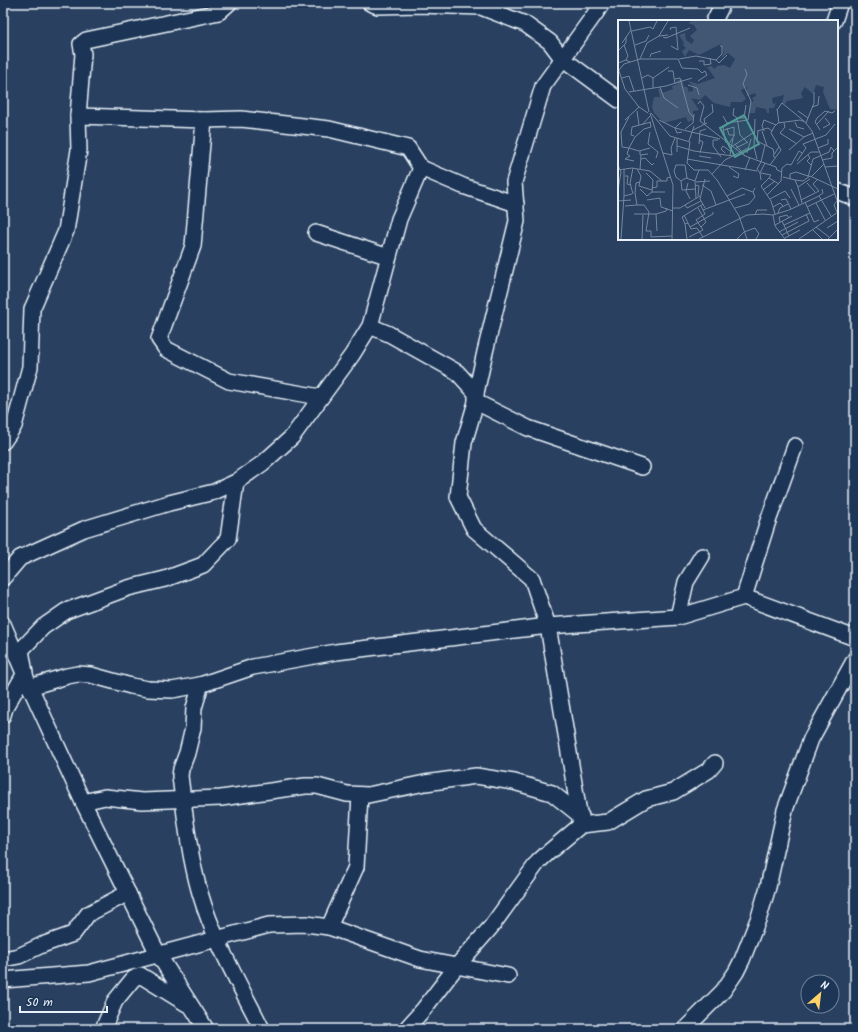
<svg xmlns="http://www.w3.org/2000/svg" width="858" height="1032" viewBox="0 0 858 1032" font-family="Kalam,sans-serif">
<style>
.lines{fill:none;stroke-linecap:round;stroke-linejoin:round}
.minor-casing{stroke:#e8f1f8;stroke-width:18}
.minor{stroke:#1d3557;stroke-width:15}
.inset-road{fill:none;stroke:#75879d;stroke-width:1}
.view{fill:#509b97;fill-opacity:0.15;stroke:#509b97;stroke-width:2}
.inset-edge{fill:none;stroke:#e8f1f8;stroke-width:2}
</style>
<rect width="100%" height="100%" fill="#294061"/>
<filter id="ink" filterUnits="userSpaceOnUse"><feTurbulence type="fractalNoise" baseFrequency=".025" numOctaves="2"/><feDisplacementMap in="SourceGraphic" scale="8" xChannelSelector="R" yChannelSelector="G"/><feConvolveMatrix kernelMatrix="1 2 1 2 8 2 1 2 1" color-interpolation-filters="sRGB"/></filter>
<g filter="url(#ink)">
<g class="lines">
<!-- minor casing -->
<g class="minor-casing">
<g id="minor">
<polyline points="370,3 378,6 418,5 481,7 525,24 550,42 562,58 619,100"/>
<polyline points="714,21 723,3"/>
<polyline points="834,21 840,3"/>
<polyline points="204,120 193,246 159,339 166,349 229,381 320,397"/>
<polyline points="421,168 463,186 516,204"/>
<polyline points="837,191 855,198"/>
<polyline points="316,233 389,257"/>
<polyline points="370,326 389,334 457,372 476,393"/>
<polyline points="476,402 528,428 642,467"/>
<polyline points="3,442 14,426 30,367 32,309 66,231 79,150 78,116 83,54 81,44 86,40 219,12 229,3"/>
<polyline points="3,578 20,558 84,529 169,503 214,492 236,482 263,463 292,437 352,355 370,326 399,219 421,168 408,148 329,129 241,119 204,120 78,116"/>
<polyline points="744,597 767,524 795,446"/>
<polyline points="678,617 686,582 702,556"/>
<polyline points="3,624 30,687 83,802 158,954 206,1029"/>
<path d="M200 685 199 691 194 708 193 728 187 753 181 769 180 776C185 815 189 855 200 893 214 941 240 985 262 1029"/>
<polyline points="30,687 67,676 78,674 91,675 131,686 148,689 172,690 200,685 253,667 336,652 548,626 678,617 744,597 855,638"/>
<polyline points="3,715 5,708 25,673 21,650 43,627 66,611 128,588 165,579 203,565 228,539 236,482"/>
<polyline points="83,802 105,797 142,801 221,798 305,786 317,786 347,794 368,795 425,783 476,776 514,782 552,793 581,816"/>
<polyline points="581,825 548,626 532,579 474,529 458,497 464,443 476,402 476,393 485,352 517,221 514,182 543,86 597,11 602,3"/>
<polyline points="329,927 356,867 360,795"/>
<polyline points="3,959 19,956 42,945 73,934 88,914 128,893"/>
<polyline points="3,980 89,973 269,925 306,924 329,927 420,959 508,976"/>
<polyline points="103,1029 115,1001 133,979 140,975 187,1004"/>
<polyline points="406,1029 423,1010 456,967 491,927 538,862 550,851 581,825 608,822 646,799 673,792 709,770 715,763"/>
<polyline points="685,1029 723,991 736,972 742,960 759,917 768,887 785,810 811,739 855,659"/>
</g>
</g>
<!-- minor -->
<use href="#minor" class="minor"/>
</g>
</g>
<!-- overview -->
<g transform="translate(618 20)">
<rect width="220" height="220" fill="#294061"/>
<path d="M74 1H220V90L212 89 205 72 206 67 198 65 195 74 187 67 183 73 185 78 169 81 167 84 164 83 166 75 154 78 155 84 158 83 156 88H151V93H149L148 89 138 87 137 93H131L133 82 136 81 134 78 138 76 137 73 129 76V67L123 70 128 79 124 82H113L112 87 96 83 87 75 82 80 73 78 81 90 75 91V100L70 102 68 97 46 103 36 93 34 87 36 77H42L40 69H43L44 73 55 69 54 66 60 64 58 61 64 59 66 67H69L71 72 75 71V66L70 61 80 64 97 58 89 47 93 46 97 49 99 46 106 45 112 48 117 39 110 33 103 38 106 33 103 24 81 35 71 30 67 37 64 31 68 28 65 25 66 23 61 15 67 13 68 20 74 24 76 20 72 16 79 10 76 5 70 3Z" fill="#415774"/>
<path class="inset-road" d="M11 1 31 92M53 10 52 8 58 7 60 30 53 26M14 11 32 7 35 9 39 1M41 16 50 1M45 17 48 18 72 8M4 23 13 10M6 25 10 36 8 40M17 25 28 21 31 15M0 31 8 23V17M32 37 33 34 43 31M22 39 29 23 41 16 50 15M61 39 78 36 98 40 104 34V26H102M98 40 101 43 109 35M81 41H86V45L93 44 92 38M0 43 8 40 12 42M0 48 7 69 21 87 30 93M1 50 6 44 22 39H60L64 48 80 49 84 53 87 51 89 55 80 61M50 51H55L57 64M4 58 11 56 16 71M24 58 30 55 35 58M57 59 62 58 71 92 75 97M70 65 79 68 81 75M42 67 46 78 60 88M35 68V58L51 47M11 72 48 66 74 58M80 84 82 81 86 86 82 101 127 136M194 87 200 85 201 76M116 88 115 95 119 98 122 115 130 123M159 89 161 103M159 90 164 83 186 101M19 91 21 105M180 91 190 98M32 93 55 165 54 219M33 93 52 116 72 122 69 143 76 150H90L99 160 121 196 129 219M105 96 109 103 130 100 133 81 125 64 129 54 127 49M11 97 3 112 4 127 11 128 17 117 26 109 33 107 32 102M122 98H126L128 85M137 99 136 127 139 139M7 100 21 87M41 100 57 108 102 119M63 102 57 108 59 113 64 112M177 102 179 107 186 109M166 103 167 107 162 113 179 124M188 103 196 83V72M87 104 86 99 95 92 94 84M199 104 211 91M24 105 32 96M109 108 111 115H117M205 108 212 104 207 98M67 109 75 103 76 94M171 109 186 117 195 113M75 110 89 103M106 110 116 107V116L110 125M202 110 197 102 199 98 207 91 214 93 217 91M139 111 150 108 154 111M140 111 139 121 155 129 156 134M144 111 149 126M146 111 144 106 146 100 158 105M32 112 30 124 40 132 38 138M16 116 13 115 14 107 33 102M81 120 85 122 82 133M100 120H95V126L103 137M71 121 76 106M108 123 105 108 109 103M81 124 82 111 88 109M117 124 127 136 158 147 159 150 164 152M59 126 76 131 116 136M113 127 135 113M118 128 130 122M200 128 210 124V119M171 130 186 117M22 131V135L30 134M59 132V118M45 133 54 135 53 128 57 118M107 133 103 129 105 126 112 131M129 133 133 119M112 135 115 118M190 135 192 138 189 141 193 145M81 136 93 138M158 138 155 136 161 127M23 139 27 138 34 145 36 143M69 139 139 151M204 140 214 138V133L220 127M16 141 7 139 12 136 9 134 11 128 21 131 32 128M179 141 188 128 185 124 208 115 217 104M179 144 193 132H201M0 145 3 152 0 170M152 145 163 130 153 113 156 107 160 103 182 100 187 102 194 111 220 183M111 147 121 154 120 158 115 156M207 147 220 146M164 148 169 144 173 145 181 131 184 133M6 149V176L14 174M19 149 23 156 21 166 34 170M0 150 14 148 32 151 44 161M22 150 23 135M127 150 132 137M28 153 35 160 34 172H47M142 153 139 149 143 142 147 125M143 153 153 155 151 158M94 154 107 140 130 128M7 156H10L9 164 13 165M165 157 177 160 180 167 192 159M190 157 195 139 211 132 213 127 216 131M193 157 206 144M172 159V154L178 152 190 156M200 159 195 164 201 171M143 160 142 153 147 143M177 160 185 161 192 156 220 169M63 161 58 157 56 151 58 145H67L69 158M22 162 18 163 17 173 19 185H26L31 192 28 211H33V217L54 216M78 162 92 161M70 163 68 171 72 179M189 163 197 172M77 165 81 166 80 176M84 165 93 171 98 185M180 167 184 183M34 168 39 167V161H49V158L53 157M22 169 29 176 34 172M77 169 64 170 63 161 68 158 77 161M173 169 181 185M145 170 157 161M15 174 12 163 15 148M149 175 163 161 164 148M109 176 124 168 135 172 137 168M201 176 213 196M78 178 77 161 81 150M152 179 167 171 172 178M29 180 42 178 43 187 55 191M163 180 168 179 173 189M183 180 201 171M0 181 13 180M187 182 196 202 201 200M198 183 207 200M67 185 69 188 83 181M7 186 19 185M155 187 162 183 165 186M189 187 216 174M55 188H62L82 176M80 188 88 202 83 207M87 188 82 179 87 159M117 188 131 184 137 177 135 172M85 190 127 174M219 192 216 185 219 181M160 193 162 188 170 184M16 194H38M157 194 153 181 143 166 151 158 161 164M66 195 73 209 79 208 85 217M137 195 139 190H149M155 195 171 190 199 177 205 173 204 169M164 201 171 216M162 202 161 197 169 195 171 198M70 203 67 204 64 197 85 184M67 204 69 219M157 205 174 196M166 205 192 193M72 207 95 194V192M198 207 211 217M209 208 220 201M195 210 204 219M39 211 38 194 48 191 49 188M161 212 180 202M164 215 191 201 188 194M71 217 85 210 78 200 87 194 83 186M167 218 182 210M3 219 6 176M24 219 25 195M81 219 129 195 145 194 155 195 157 206 167 219M119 219 126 212 137 208 141 214 138 219M181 219 220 192M210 219 220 209"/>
<path class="view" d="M126 95 141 124 117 137 102 108Z"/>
<rect width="220" height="220" class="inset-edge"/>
</g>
<!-- margin -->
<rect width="858" height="1032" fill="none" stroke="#1d3557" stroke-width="16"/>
<rect x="8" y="8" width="842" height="1016" fill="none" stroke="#e8f1f8" stroke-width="1.5" filter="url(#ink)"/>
<!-- north arrow -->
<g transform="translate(820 994) rotate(28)"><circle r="19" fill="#1d3557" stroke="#6e8097"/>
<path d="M0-3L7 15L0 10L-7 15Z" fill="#ffd166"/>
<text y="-6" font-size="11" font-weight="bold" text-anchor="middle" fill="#e8f1f8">N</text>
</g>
<!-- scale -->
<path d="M20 1006v6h87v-6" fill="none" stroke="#e8f1f8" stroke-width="2"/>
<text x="26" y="1006" font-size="12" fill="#e8f1f8" stroke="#1d3557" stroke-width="3" paint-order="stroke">50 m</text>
</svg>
